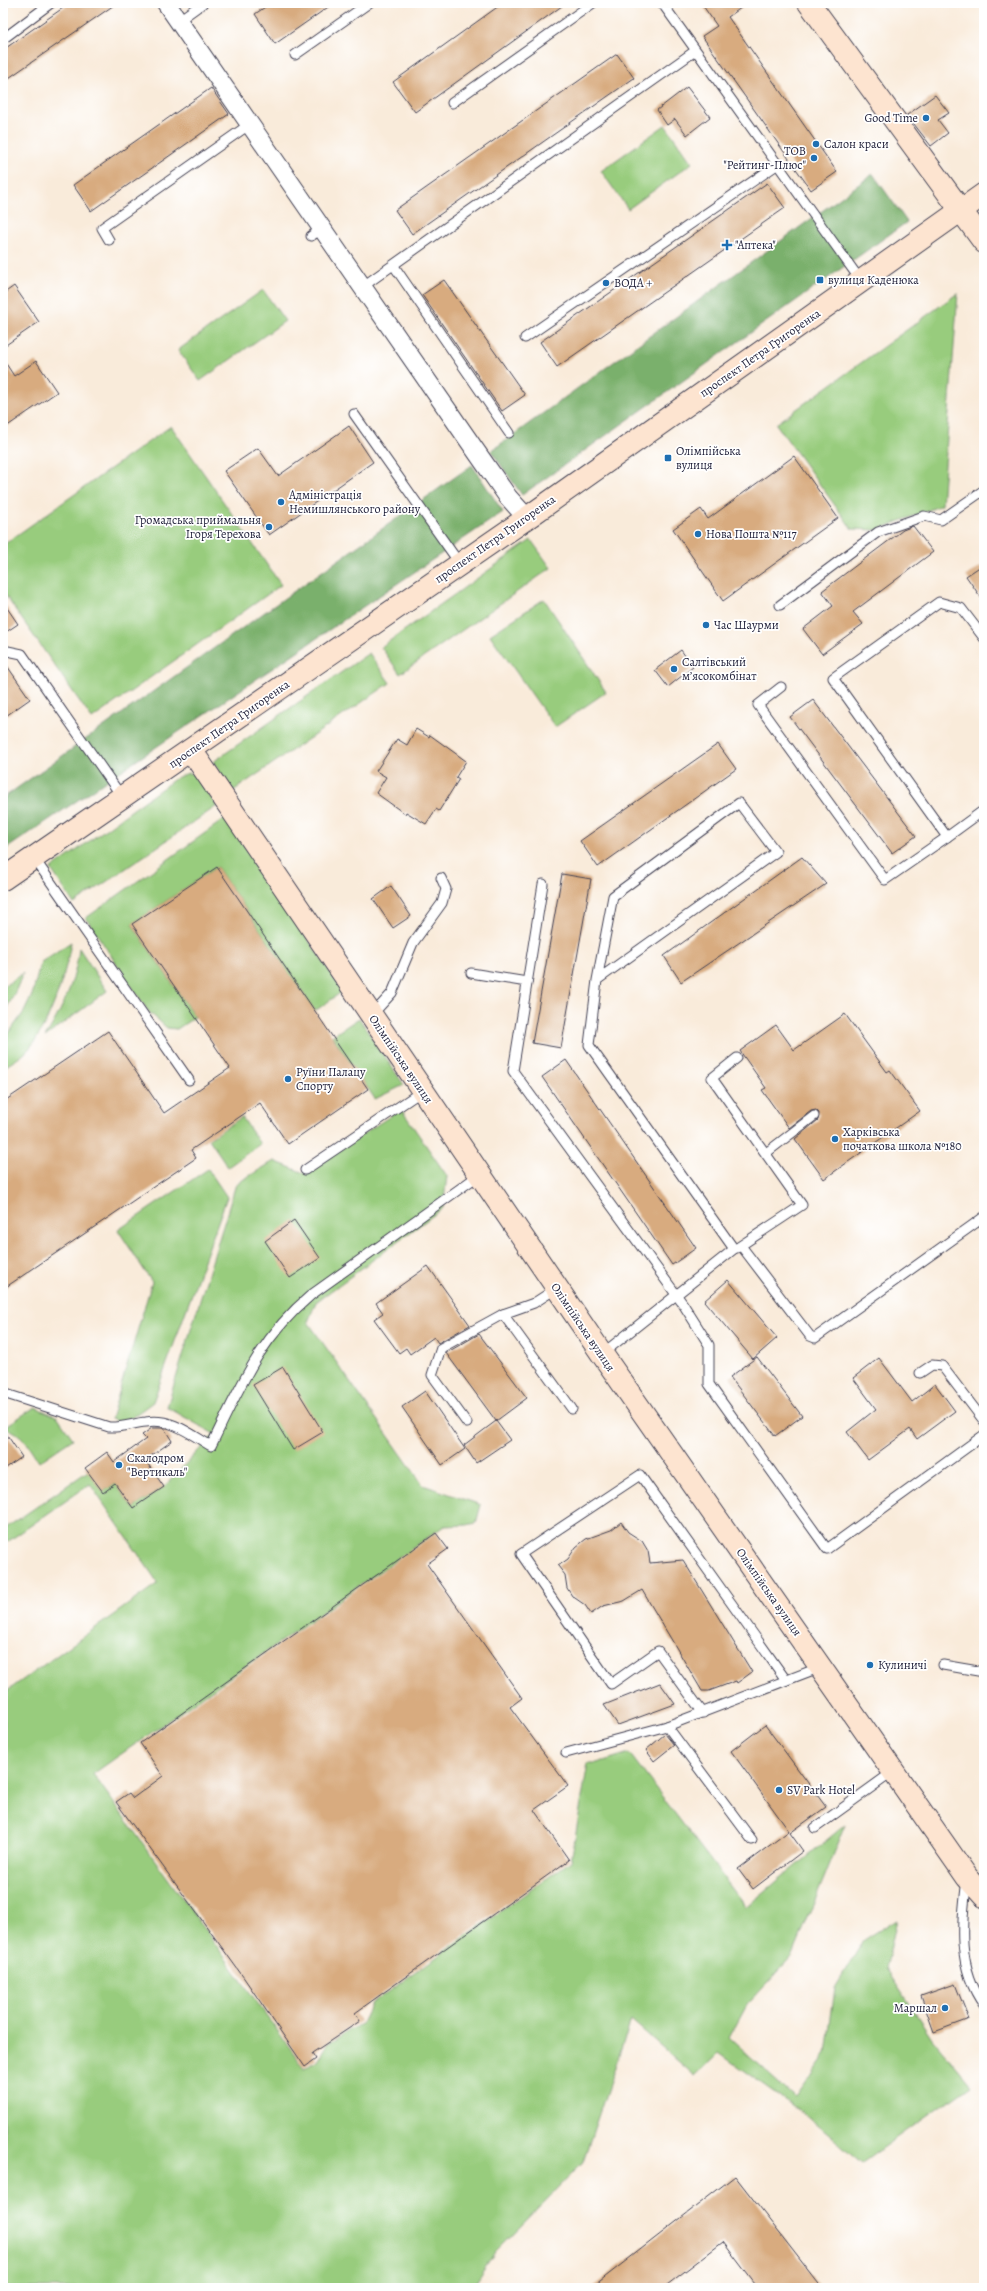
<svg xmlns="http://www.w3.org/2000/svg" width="987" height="2291" viewBox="0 0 987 2291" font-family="Alegreya,serif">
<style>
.green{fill:#98cc7d;stroke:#5d775c}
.forest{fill:#7ab06c;stroke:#4e6954}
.building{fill:#d8ab7f}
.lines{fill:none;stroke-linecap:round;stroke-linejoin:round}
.lane-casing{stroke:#424053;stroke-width:11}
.street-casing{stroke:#424053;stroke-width:20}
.secondary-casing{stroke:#424053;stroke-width:24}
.lane{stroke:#fff;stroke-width:9}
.street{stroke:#fff;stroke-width:18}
.secondary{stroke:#fde4d0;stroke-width:22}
.poi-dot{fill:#1f6fb2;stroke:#fff;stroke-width:1.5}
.labels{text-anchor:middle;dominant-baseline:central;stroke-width:3.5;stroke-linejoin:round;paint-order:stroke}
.poi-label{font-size:12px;fill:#22223b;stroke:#fff;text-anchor:start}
.street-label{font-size:12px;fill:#22223b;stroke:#fff}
</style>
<rect width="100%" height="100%" fill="#fff"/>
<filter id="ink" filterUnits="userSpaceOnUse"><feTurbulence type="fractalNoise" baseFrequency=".025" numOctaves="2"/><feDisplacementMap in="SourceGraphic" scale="8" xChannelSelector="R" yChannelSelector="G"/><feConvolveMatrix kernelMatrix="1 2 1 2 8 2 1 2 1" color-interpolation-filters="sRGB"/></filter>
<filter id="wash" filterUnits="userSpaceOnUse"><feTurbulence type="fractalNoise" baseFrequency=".012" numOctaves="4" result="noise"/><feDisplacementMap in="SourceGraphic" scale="16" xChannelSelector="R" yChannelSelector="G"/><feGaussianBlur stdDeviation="0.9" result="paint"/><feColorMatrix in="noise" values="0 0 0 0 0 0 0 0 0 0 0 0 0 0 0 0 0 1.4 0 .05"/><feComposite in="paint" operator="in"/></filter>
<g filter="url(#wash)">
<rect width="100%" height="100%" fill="#f9ebda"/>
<!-- green -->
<g class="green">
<polygon points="665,125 692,163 628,209 601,171"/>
<polygon points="263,290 285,321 200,381 178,350"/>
<polygon points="958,293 942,505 877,530 852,529 776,424"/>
<polygon points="171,426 281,585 92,719 3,592 3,545"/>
<polygon points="531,540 551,568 400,674 381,647"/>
<polygon points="544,599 606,692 555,727 490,635"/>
<polygon points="369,653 390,683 233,791 213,762"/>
<polygon points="188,773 195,774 217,806 74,904 51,869 176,778"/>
<polygon points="226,818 343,991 315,1011 217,867 132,924 195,1017 177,1029 167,1028 148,1011 86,918"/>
<path d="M71 942C66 974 49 1028 26 1052 20 1058 10 1063 3 1068V1041L24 1012 32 995 41 962Z"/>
<path d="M79 948 107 991 45 1037C62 1010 76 980 79 948Z"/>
<polygon points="23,973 14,995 3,1014 3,987"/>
<polygon points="359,1018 404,1085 375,1099 332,1036"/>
<polygon points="401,1109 447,1176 443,1208 316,1302 308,1322 423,1485 481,1505 476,1523 467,1525 444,1526 93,1774 305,2069 317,2061 327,2044 362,2023 372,2003 571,1861 588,1763 597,1763 629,1753 746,1907 846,1824 792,1957 747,2005 729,2038 795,2098 826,2054 835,1988 864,1940 897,1919 886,1969 932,2038 971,2085 862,2163 807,2116 719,2053 695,2076 631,2020 582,2164 495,2252 471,2288 3,2288 3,1694 158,1583 90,1484 3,1545 3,1530 88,1471 103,1492 115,1483 133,1508 164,1487 214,1434 167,1407 236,1184 274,1161 304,1173"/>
<polygon points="242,1117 260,1144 228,1167 209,1139"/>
<polygon points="208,1169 227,1197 153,1402 123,1424 111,1419 152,1282 118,1230"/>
<path d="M35 1407 58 1417 73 1439 39 1462C29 1447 22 1431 3 1428Z"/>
</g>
<!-- forest -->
<g class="forest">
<polygon points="873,174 907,222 522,495 491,451"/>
<polygon points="472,465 503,512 3,851 3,798"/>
</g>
<g id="blocks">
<!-- building -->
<g class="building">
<polygon points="70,3 117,3 3,82 3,50"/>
<polygon points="271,3 334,3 275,44 255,14"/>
<polygon points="503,3 566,3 415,112 393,82"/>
<polygon points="701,3 748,3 728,17 837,172 811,190 702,36 717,26"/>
<polygon points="617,54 634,78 412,234 395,210"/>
<polygon points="687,87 710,117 687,135 675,119 667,125 657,110"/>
<polygon points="211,88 229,114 91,211 73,185"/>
<polygon points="935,95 949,113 938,120 948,133 931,146 907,115"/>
<polygon points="767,183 785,208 557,367 540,342"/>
<polygon points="444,280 525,395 502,411 422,295"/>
<polygon points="14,286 39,322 3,347 3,294"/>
<polygon points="3,359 14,376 36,361 57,392 3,429"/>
<polygon points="349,426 373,462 269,535 224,471 258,448 278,476"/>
<polygon points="794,456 838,518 723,601 673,529 701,509 708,519"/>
<polygon points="913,526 933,552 853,612 863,624 822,654 803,629 833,606 822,591 903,530"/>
<polygon points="984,564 984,602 966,576"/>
<polygon points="3,602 18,624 3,634"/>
<polygon points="681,650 693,667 668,687 655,670"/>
<polygon points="3,660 30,699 3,718"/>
<polygon points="813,700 916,836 892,853 790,717"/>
<polygon points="416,729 429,737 430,735 466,761 456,777 459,779 439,811 436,809 426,824 406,812 405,814 376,793 386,777 376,771 397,739 407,745"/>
<polygon points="718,744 736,769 598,867 580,841"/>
<polygon points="802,857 826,884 681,982 664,956"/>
<polygon points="217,867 368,1089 288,1144 260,1103 191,1150 196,1158 3,1289 3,1102 108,1031 164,1113 230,1068 132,924"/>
<polygon points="562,874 591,879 561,1048 532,1043"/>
<polygon points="391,886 411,916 393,928 373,899"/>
<polygon points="845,1014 887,1072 890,1070 920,1111 824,1179 795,1139 818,1120 819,1113 816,1110 811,1111 789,1128 762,1090 766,1088 740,1051 776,1025 794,1050"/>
<polygon points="566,1060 696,1248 672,1265 542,1077"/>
<polygon points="294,1220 320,1258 290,1278 265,1241"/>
<polygon points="428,1266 470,1325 438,1343 434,1337 410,1354 406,1348 399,1353 374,1319 383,1313 376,1303"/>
<polygon points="728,1280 777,1338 753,1359 704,1301"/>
<polygon points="479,1334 527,1398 496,1421 446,1353"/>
<polygon points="757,1357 802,1416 775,1436 730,1377"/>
<polygon points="879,1358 912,1402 935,1384 955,1411 917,1439 910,1429 868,1460 847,1432 876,1409 853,1378"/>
<polygon points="283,1367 323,1432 293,1450 253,1385"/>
<polygon points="425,1391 465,1449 442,1465 402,1407"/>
<polygon points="496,1421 510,1440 476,1463 464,1445"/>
<polygon points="152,1428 164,1428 172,1441 145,1460 164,1487 133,1508 115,1483 103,1492 85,1468 107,1452 114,1462 146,1439 142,1435"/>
<polygon points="3,1429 22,1457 3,1470"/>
<polygon points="621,1522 628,1532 642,1541 648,1551 650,1563 683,1560 752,1672 737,1683 736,1681 709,1691 702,1691 642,1590 624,1601 603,1606 591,1614 585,1605 572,1596 567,1588 565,1575 558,1566 568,1559 576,1547 586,1539 611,1530"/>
<polygon points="436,1533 448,1549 427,1564 522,1698 510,1707 568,1786 534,1810 569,1860 355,2013 360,2021 312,2053 316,2059 305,2067 244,1978 116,1802 129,1793 133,1798 163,1776 140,1743"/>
<polygon points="660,1683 675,1704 618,1725 604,1705"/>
<polygon points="765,1725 826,1807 790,1833 803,1851 753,1889 738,1869 789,1831 731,1751"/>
<polygon points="665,1734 674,1745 654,1761 646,1750"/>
<polygon points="955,1984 969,2019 934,2032 921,1996"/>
<polygon points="735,2176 822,2288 758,2288 723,2242 663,2288 591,2288"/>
</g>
</g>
</g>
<g filter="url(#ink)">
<use href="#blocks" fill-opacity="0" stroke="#424053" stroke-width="1"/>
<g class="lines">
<!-- lane casing -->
<g class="lane-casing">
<g id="lane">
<polyline points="662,3 861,281"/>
<polyline points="178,21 203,3"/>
<polyline points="3,39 51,3"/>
<polyline points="295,55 369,3"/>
<polyline points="452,103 593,3"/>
<polyline points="311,236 322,229"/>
<polyline points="109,240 102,228 250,124"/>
<polyline points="394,266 509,433"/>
<polyline points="362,287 695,51"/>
<polyline points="525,338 778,164"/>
<polyline points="354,414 460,564"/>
<polyline points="780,605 878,532 924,516 941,520 984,490"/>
<polyline points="3,650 22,654 122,797"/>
<polyline points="781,687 758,705 885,880 947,837 833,678 939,602 961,608 984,638"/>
<polyline points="947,837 984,810"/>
<polyline points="34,858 189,1080"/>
<polyline points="543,884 513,1071 683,1304 709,1345 709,1384 827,1549 984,1435"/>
<polyline points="471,973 527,982"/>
<polyline points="597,980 613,896 739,803 776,852 597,980 589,1045 734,1249 602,1354"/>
<polyline points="371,1016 392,993 413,943 442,903 446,889 441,878"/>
<polyline points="766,1153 814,1116"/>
<polyline points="305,1170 422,1091"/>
<polyline points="742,1247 810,1336 815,1338 984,1217"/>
<polyline points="737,1248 802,1205 712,1078 737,1058"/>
<polyline points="503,1314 572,1409"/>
<polyline points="920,1373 932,1365 942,1366 984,1421"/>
<path d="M3 1393 109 1427C122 1428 133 1423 146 1422 171 1418 189 1433 211 1446 240 1387 259 1339 311 1295L479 1175"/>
<polyline points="467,1423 432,1375 441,1348 503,1314 534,1303 557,1288"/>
<polyline points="943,1665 984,1672"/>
<polyline points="703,1713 658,1651 611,1684 521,1554 640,1475 786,1680"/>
<polyline points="667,1726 752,1840"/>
<polyline points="566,1753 667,1726 821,1667"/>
<polyline points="815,1828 894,1771"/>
<path d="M967 1880C961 1923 957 1968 984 2005"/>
</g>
</g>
<!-- street casing -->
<g class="street-casing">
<polyline id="street" points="166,3 478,454 508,497 527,518"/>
</g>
<!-- secondary casing -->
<g class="secondary-casing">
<g id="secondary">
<polyline points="809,3 984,242"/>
<polyline points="191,750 602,1354 967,1877 984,1896"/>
<polyline points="3,879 527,518 984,194"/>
</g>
</g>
<!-- lane -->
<use href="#lane" class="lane"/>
<!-- street -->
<use href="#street" class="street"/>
<!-- secondary -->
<use href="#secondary" class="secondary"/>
</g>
</g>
<!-- markers -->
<g class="poi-dot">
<circle cx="926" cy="118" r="4"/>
<circle cx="816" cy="144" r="4"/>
<circle cx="814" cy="158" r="4"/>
<path d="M725 239h4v4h4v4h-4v4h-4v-4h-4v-4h4z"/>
<rect x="816" y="276" width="8" height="8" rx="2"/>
<circle cx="606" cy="283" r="4"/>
<rect x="664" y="454" width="8" height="8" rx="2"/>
<circle cx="281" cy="502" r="4"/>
<circle cx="269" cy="527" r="4"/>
<circle cx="698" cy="534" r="4"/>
<circle cx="706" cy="625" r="4"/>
<circle cx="674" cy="669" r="4"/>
<circle cx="288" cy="1079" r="4"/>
<circle cx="835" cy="1139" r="4"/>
<circle cx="119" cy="1465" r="4"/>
<circle cx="870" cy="1665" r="4"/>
<circle cx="779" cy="1790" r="4"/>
<circle cx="945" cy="2008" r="4"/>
</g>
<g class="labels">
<!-- poi labels -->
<g class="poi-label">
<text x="918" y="118" text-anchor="end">Good Time</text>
<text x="824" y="144">Салон краси</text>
<text x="806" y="151" text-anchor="end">ТОВ<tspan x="806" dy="14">"Рейтинг-Плюс"</tspan></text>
<text x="735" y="245">"Аптека"</text>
<text x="828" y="280">вулиця Каденюка</text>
<text x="614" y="283">ВОДА +</text>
<text x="676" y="451">Олімпійська<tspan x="676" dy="14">вулиця</tspan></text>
<text x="289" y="495">Адміністрація<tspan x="289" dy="14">Немишлянського району</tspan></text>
<text x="261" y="520" text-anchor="end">Громадська приймальня<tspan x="261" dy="14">Ігоря Терехова</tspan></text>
<text x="706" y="534">Нова Пошта №117</text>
<text x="714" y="625">Час Шаурми</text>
<text x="682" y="662">Салтівський<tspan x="682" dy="14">мʼясокомбінат</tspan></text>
<text x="296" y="1072">Руїни Палацу<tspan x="296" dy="14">Спорту</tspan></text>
<text x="843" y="1132">Харківська<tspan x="843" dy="14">початкова школа №180</tspan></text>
<text x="127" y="1458">Скалодром<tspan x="127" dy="14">"Вертикаль"</tspan></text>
<text x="878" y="1665">Кулиничі</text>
<text x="787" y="1790">SV Park Hotel</text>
<text x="937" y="2008" text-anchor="end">Маршал</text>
</g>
<!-- street labels -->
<g class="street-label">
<text transform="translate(760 353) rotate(-35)">проспект Петра Григоренка</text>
<text transform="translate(495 539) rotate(-35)">проспект Петра Григоренка</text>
<text transform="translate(229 724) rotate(-35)">проспект Петра Григоренка</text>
<text transform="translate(401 1059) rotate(56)">Олімпійська вулиця</text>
<text transform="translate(583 1327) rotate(56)">Олімпійська вулиця</text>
<text transform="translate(769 1592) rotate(55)">Олімпійська вулиця</text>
</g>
</g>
<!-- margin -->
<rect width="987" height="2291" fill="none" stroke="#fff" stroke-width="16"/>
</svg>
